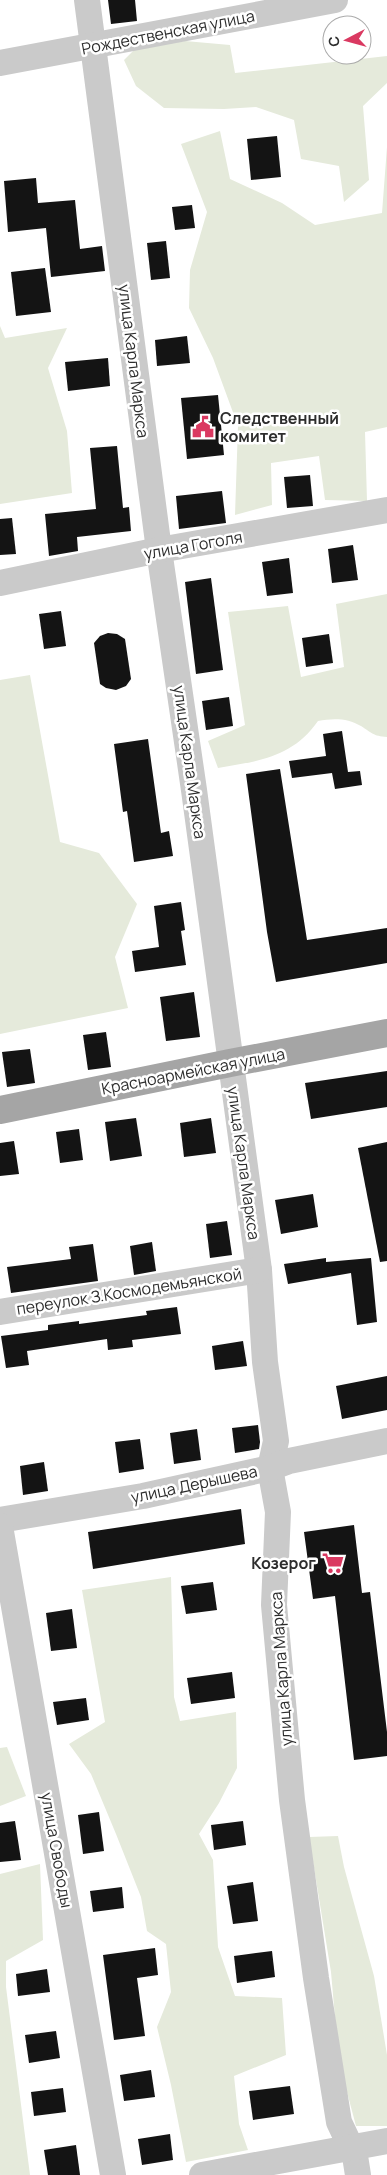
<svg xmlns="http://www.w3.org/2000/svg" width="387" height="2175" viewBox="0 0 387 2175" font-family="Manrope,sans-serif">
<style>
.green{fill:#e5eadb}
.building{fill:#141414}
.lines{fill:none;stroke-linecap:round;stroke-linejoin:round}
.minor{stroke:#cacaca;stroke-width:26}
.major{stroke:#a5a5a5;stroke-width:28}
.labels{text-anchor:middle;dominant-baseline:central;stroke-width:5;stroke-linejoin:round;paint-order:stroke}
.street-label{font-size:16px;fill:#2d2d2d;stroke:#fff}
.poi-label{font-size:16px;font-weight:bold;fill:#2d2d2d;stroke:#fff;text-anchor:start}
</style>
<rect width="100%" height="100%" fill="#fff"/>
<!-- green -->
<g class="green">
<polygon points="185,41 230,45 235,73 387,56 387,83 363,106 369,180 344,202 339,166 301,159 294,120 256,107 224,109 164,108 136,86 124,60 136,48"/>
<polygon points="220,131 230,179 282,203 315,225 382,213 387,147 387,427 365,432 367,501 325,500 319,456 271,463 272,505 235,515 238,426 213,358 189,308 190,270 207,212 181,144"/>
<polygon points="0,326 5,338 67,328 48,368 67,431 72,493 0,504"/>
<path d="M387 594V737C373 736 372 733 361 726 348 718 333 718 318 721 292 758 258 761 218 768L208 741 245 725 228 612 288 606 301 677 344 667 336 604Z"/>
<polygon points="30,675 60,842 99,853 137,904 115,957 128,1008 0,1034 0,680"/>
<polygon points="171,1577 174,1697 180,1721 236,1712 237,1768 219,1803 199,1834 213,1860 218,1947 235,1996 282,1998 286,2055 234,2076 239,2124 248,2150 186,2162 171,2085 157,2027 171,1992 166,1944 147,1931 141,1897 116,1834 91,1774 69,1744 105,1722 82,1590"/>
<polygon points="7,1747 26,1796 0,1806 0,1748"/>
<polygon points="338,1836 344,1867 374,1976 387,2055 387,2126 356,2126 339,2062 331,1972 309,1837"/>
<polygon points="40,1864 43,1940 6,1961 6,1987 30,2175 0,2175 0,1874"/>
</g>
<!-- building -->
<g class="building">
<polygon points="108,0 135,0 137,21 111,24"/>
<polygon points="277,136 281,177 251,180 247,139"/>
<polygon points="36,178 38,203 75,200 80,249 102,246 105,271 51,277 46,228 8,232 4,181"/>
<polygon points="192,205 195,228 175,230 172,207"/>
<polygon points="166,241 170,278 151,280 147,243"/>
<polygon points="45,268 51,312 16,316 11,272"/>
<polygon points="187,336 190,363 157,366 155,340"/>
<polygon points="108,358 110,386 68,391 65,362"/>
<polygon points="218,395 224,455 187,459 181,398"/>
<polygon points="117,446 123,508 129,507 131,531 77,537 78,551 49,556 45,514 96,509 90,448"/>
<polygon points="310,475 313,506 287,508 284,477"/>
<polygon points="222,491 226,523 179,529 176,496"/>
<polygon points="12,518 16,554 0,555 0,519"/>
<polygon points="353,545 358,580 332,583 328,549"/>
<polygon points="289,558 293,593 267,596 262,562"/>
<polygon points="211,578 223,670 196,674 185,582"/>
<polygon points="61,611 66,646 44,649 39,614"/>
<polygon points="108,633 117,634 125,639 131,679 126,686 116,690 106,688 100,684 94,643 100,636"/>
<polygon points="329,634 333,663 306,667 302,638"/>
<polygon points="229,697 233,726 206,730 202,701"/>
<polygon points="342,731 348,772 360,771 362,785 335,789 332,773 292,778 289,761 326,756 323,734"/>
<polygon points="148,739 161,833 169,831 173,856 134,862 127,811 123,812 114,744"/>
<polygon points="280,769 307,940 387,928 387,963 276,982 267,932 246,774"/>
<polygon points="181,902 185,930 181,931 186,965 135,972 132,951 159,947 154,906"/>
<polygon points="194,992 200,1037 166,1041 160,997"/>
<polygon points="106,1032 111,1067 88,1070 83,1035"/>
<polygon points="30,1049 35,1083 7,1087 2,1052"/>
<polygon points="387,1071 387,1107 311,1119 305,1083"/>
<polygon points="136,1118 142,1156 110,1161 105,1122"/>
<polygon points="211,1118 216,1153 184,1157 180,1123"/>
<polygon points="79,1129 83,1160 60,1163 56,1132"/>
<polygon points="14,1141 19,1174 0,1176 0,1143"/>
<polygon points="387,1142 387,1261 380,1262 358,1148"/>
<polygon points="313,1194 318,1227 281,1234 275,1200"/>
<polygon points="227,1221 232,1255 210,1258 206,1224"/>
<polygon points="152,1242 156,1271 134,1275 130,1246"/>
<polygon points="93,1244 98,1281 11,1293 7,1267 71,1259 69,1247"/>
<polygon points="326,1258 326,1262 371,1258 377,1322 357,1325 351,1273 288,1284 284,1264"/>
<polygon points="177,1307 181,1334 132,1340 133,1347 108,1350 107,1339 27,1351 29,1365 6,1368 1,1336 48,1330 48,1325 79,1321 79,1324 147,1315 146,1311"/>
<polygon points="243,1341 247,1366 215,1370 212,1346"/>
<polygon points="387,1376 387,1410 342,1419 336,1386"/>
<polygon points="258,1425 260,1442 259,1449 235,1453 232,1428"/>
<polygon points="197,1429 201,1460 174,1464 170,1433"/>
<polygon points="140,1439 144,1469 119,1473 115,1442"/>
<polygon points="44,1462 48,1491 23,1495 20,1466"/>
<polygon points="241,1509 245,1544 93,1569 88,1532"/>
<polygon points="354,1525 362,1593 370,1592 387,1732 387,1756 354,1760 335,1596 313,1599 304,1532"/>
<polygon points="213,1582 217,1610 186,1614 181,1586"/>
<polygon points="72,1609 77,1648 51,1651 46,1613"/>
<polygon points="232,1672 235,1698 191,1704 187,1678"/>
<polygon points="86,1698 89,1720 57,1725 53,1702"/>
<polygon points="99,1812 104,1851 83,1854 78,1815"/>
<polygon points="15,1821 21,1860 0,1862 0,1823"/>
<polygon points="243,1821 246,1845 214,1850 211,1825"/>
<polygon points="253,1882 258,1921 233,1924 227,1886"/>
<polygon points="122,1887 124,1908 93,1912 90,1891"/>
<polygon points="155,1948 158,1975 137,1978 145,2036 114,2040 103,1955"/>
<polygon points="272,1951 275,1977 237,1983 234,1956"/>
<polygon points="47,1969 50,1992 18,1996 16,1974"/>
<polygon points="56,2031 60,2058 29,2063 25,2035"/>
<polygon points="151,2070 155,2097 124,2101 120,2075"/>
<polygon points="290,2086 294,2114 253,2120 249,2091"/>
<polygon points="63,2088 66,2112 34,2116 31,2092"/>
<polygon points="170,2134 173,2160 142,2165 138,2139"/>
<polygon points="76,2145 80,2175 48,2175 44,2150"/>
</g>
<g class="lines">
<!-- minor -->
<g class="minor">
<polyline points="87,0 159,550 194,790 259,1270 265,1362 276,1441 270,1468 278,1512 274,1605 292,1800 316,1978 339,2122 355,2156 358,2175"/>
<polyline points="0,63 335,0"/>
<polyline points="0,583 159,550 387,510"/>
<polyline points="0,1312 259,1270"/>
<polyline points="0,1520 143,1496 270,1468 289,1461 387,1441"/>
<polyline points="0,1526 113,2175"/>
<polyline points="202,2175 387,2141"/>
</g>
<!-- major -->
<polyline class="major" points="0,1110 230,1063 387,1033"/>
</g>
<!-- icons -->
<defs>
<g id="civic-bare" transform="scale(1.725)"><path d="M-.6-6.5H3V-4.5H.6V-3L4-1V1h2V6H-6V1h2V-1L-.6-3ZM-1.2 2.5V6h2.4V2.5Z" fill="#da3961" stroke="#fff" stroke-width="2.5" paint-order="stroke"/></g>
<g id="supermarket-bare" transform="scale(1.725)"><path d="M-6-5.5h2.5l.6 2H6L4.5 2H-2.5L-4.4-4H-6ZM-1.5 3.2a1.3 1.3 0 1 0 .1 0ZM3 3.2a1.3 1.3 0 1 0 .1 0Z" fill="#da3961" stroke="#fff" stroke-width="2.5" paint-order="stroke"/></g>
</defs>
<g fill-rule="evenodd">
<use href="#civic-bare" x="203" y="427"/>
<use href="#supermarket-bare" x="333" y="1563"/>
</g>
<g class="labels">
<!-- street labels -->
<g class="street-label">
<text transform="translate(168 32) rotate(-11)">Рождественская улица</text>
<text transform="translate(134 361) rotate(83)">улица Карла Маркса</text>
<text transform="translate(193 545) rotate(-10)">улица Гоголя</text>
<text transform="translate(190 762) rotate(82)">улица Карла Маркса</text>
<text transform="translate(193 1071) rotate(-11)">Красноармейская улица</text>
<text transform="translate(244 1163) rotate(82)">улица Карла Маркса</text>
<text transform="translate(129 1291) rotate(-9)">переулок З.Космодемьянской</text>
<text transform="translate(194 1484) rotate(-12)">улица Дерышева</text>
<text transform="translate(281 1669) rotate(-94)">улица Карла Маркса</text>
<text transform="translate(57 1850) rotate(80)">улица Свободы</text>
</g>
<!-- poi labels -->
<g class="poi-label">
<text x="220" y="418">Следственный<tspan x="220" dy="18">комитет</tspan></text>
<text x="316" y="1563" text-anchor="end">Козерог</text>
</g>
</g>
<!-- north arrow -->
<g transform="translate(347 40) rotate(264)"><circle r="24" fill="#ffffff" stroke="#ababab"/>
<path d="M0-4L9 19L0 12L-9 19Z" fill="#da3961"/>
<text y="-8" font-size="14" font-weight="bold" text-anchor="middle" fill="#2d2d2d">С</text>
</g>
</svg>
